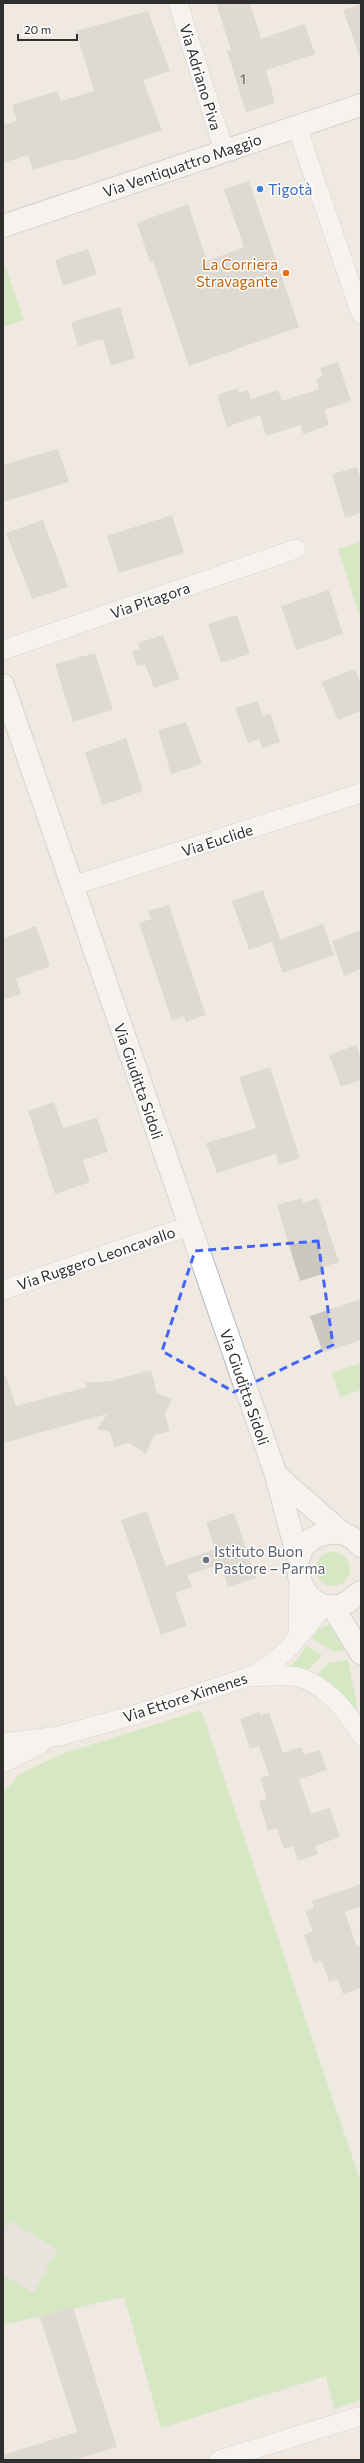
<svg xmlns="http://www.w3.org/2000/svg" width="364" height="2463" viewBox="0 0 364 2463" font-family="Commissioner,sans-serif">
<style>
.green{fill:#b6e59e}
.plaza{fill:#dfdcd8}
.building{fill:#cbc7bf}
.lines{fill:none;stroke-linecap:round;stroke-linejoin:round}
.street-casing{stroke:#b4b7c1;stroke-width:20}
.secondary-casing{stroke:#b4b7c1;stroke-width:24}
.street{stroke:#fff;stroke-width:19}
.secondary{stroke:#fff;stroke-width:22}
.marked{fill:none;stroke:#4264fb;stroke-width:3;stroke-dasharray:8 5;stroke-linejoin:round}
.shop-dot{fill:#3f7fe0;stroke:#fff;stroke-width:1.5}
.food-dot{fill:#e8710a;stroke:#fff;stroke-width:1.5}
.worship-dot{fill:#6b7280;stroke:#fff;stroke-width:1.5}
.labels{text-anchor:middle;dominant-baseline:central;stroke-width:3;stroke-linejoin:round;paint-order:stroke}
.number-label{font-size:13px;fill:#555452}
.street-label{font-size:15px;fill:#2e2e2e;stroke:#fff}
.shop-label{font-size:15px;fill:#366cbe;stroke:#fff;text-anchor:start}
.food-label{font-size:15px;fill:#c56008;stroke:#fff;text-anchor:end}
.worship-label{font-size:15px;fill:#5b616d;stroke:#fff;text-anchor:start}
</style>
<rect width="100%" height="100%" fill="#efe9e1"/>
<!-- green -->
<g class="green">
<polygon points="3,260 24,320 3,327"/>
<polygon points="361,542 361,620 338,549"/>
<polygon points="361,1363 361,1390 340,1397 332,1373"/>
<circle cx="333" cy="1569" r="17"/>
<polygon points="331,1623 347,1650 334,1652 311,1638 319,1629"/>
<polygon points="306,1646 322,1655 307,1672 287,1668 297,1660"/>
<polygon points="348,1660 357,1706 354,1709 316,1677 328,1663"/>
<polygon points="201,1710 359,2177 361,2176 361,2400 334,2409 326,2376 161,2428 124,2297 3,2325 3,1793 20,1774 62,1754"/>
</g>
<!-- plaza -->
<polygon class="plaza" points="9,2221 58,2250 33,2293 3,2275 3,2232"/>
<!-- building -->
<g class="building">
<polygon points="216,3 250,3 261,39 305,24 315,54 266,70 275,103 246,112 227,51 231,50"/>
<polygon points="361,4 361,55 359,55 343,10"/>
<polygon points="148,11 170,71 143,80 162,130 70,161 69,159 33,170 28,155 3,163 3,125 17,121 12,105 57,91 61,101 94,91 76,31"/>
<polygon points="249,181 299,327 189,366 153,261 150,262 137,223 188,204 207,261 244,247 224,189"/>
<polygon points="88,249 97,274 63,286 55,260"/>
<polygon points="120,307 135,358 111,366 103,339 78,346 71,322"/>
<polygon points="338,362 351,401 325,410 329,425 303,434 300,425 266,436 260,415 227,427 217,395 238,388 239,393 248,390 251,399 278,390 282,401 319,389 316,379 323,376 320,368"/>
<polygon points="58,449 69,482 3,502 3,465"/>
<polygon points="357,467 361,480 361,513 345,518 332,474"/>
<polygon points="172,515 184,553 119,573 107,536"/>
<polygon points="43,520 68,587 32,599 6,533"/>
<polygon points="329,590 343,634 296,650 281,606"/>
<polygon points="237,615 250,654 221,663 208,624"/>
<polygon points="163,635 180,679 154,688 145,664 137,666 132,651 140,649 138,643"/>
<polygon points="95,653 113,710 73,722 55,664"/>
<polygon points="355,669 361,684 361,711 338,720 321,682"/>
<polygon points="258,701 263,716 270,713 280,742 262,748 259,739 248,743 235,708"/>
<polygon points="186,722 202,764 171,774 158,730"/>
<polygon points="126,738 143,791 102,805 85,752"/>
<polygon points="263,890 280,939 273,942 323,924 334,955 283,973 272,942 249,950 232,901"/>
<polygon points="169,905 206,1015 186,1022 184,1016 172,1021 139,923 151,919 148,911"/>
<polygon points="36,926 50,966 16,979 21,994 3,1000 3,939"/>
<polygon points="361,930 361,969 344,976 332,941"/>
<polygon points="356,1045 361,1058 361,1080 341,1087 329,1055"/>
<polygon points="270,1067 300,1158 279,1165 276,1154 217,1173 206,1143 256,1128 239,1077"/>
<polygon points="54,1102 63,1128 97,1118 108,1152 83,1160 90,1182 55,1194 28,1111"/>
<polygon points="301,1198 303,1203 318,1198 339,1262 320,1268 323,1274 300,1281 277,1205"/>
<polygon points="361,1299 361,1340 323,1353 310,1316"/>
<polygon points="151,1370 157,1393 172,1399 165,1414 170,1431 154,1435 146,1454 129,1443 114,1447 110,1432 97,1429 107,1414 3,1443 3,1376 6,1376 16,1406 87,1387 85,1383 109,1381"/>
<polygon points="147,1511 166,1566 215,1549 206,1522 234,1513 256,1578 228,1587 221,1564 187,1575 192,1587 175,1593 187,1626 161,1635 121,1520"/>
<polygon points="260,1712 261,1716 269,1712 283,1753 301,1747 304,1755 320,1750 327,1770 299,1779 311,1814 330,1808 340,1837 315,1846 318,1854 298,1861 293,1846 284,1849 277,1828 268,1831 259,1801 267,1799 260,1778 269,1775 259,1746 250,1749 240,1719"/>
<polygon points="361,1884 361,1906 345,1912 357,1947 361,1946 361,1988 343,1994 338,1979 329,1982 322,1961 314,1963 304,1935 313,1931 305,1911 314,1908 312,1901"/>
<polygon points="73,2307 117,2447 74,2460 3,2460 3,2455 77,2432 40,2317"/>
</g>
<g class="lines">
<!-- street casing -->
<g class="street-casing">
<g id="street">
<polyline points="178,3 224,151"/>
<polyline points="297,127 361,314"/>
<polyline points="3,650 296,549"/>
<polyline points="72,886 361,793"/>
<polyline points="3,1290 189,1226"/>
<polyline points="298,1636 299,1581"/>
<path d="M253 1677C266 1676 281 1675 293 1676 322 1681 347 1710 361 1735"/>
<path d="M3 1743 59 1736 134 1715 251 1676C284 1661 302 1631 325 1605"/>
<polyline points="3,1763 41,1744"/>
<polyline points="219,2460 361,2416"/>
</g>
</g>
<!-- secondary casing -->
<g class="secondary-casing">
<g id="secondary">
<polyline points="3,226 361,105"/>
<polyline points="3,685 276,1475 298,1558"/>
<polyline points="276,1475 342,1533 353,1538 361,1546"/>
<path d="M342 1533C267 1528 301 1628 346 1603 351 1600 356 1595 361 1592"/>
<polyline points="332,1606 361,1653"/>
</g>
</g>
<!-- street -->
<use href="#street" class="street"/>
<!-- secondary -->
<use href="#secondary" class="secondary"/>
</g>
<!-- marked area -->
<path d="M0 0H364V2463H0ZM318 1241 333 1345 234 1392 162 1351 195 1251Z" fill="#efe9e1" fill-opacity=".55" fill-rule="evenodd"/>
<path class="marked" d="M318 1241 333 1345 234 1392 162 1351 195 1251Z"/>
<!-- markers -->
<circle class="shop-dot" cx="260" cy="189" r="4"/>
<circle class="food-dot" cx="286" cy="273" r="4"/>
<circle class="worship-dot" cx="206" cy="1560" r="4"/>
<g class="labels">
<!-- number labels -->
<g class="number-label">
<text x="243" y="79">1</text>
</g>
<!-- street labels -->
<g class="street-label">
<text transform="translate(201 77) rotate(73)">Via Adriano Piva</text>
<text transform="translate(182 165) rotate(-19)">Via Ventiquattro Maggio</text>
<text transform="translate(150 600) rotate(-19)">Via Pitagora</text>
<text transform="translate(217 840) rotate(-18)">Via Euclide</text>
<text transform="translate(139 1081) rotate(71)">Via Giuditta Sidoli</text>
<text transform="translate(96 1258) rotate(-19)">Via Ruggero Leoncavallo</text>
<text transform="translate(245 1387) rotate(71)">Via Giuditta Sidoli</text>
<text transform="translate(185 1697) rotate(-18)">Via Ettore Ximenes</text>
</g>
<!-- shop labels -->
<g class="shop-label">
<text x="268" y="189">Tigotà</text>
</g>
<!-- food labels -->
<g class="food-label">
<text x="278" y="264">La Corriera<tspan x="278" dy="17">Stravagante</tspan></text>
</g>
<!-- worship labels -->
<g class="worship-label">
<text x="214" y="1551">Istituto Buon<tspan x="214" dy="17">Pastore – Parma</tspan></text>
</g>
</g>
<!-- border -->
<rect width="364" height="2463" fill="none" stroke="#2e2e2e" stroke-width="8"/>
<!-- scale -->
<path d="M18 34v6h59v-6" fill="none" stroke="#2e2e2e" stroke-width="2"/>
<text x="24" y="34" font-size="12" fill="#2e2e2e" stroke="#ffffff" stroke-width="3" paint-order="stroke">20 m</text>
</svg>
